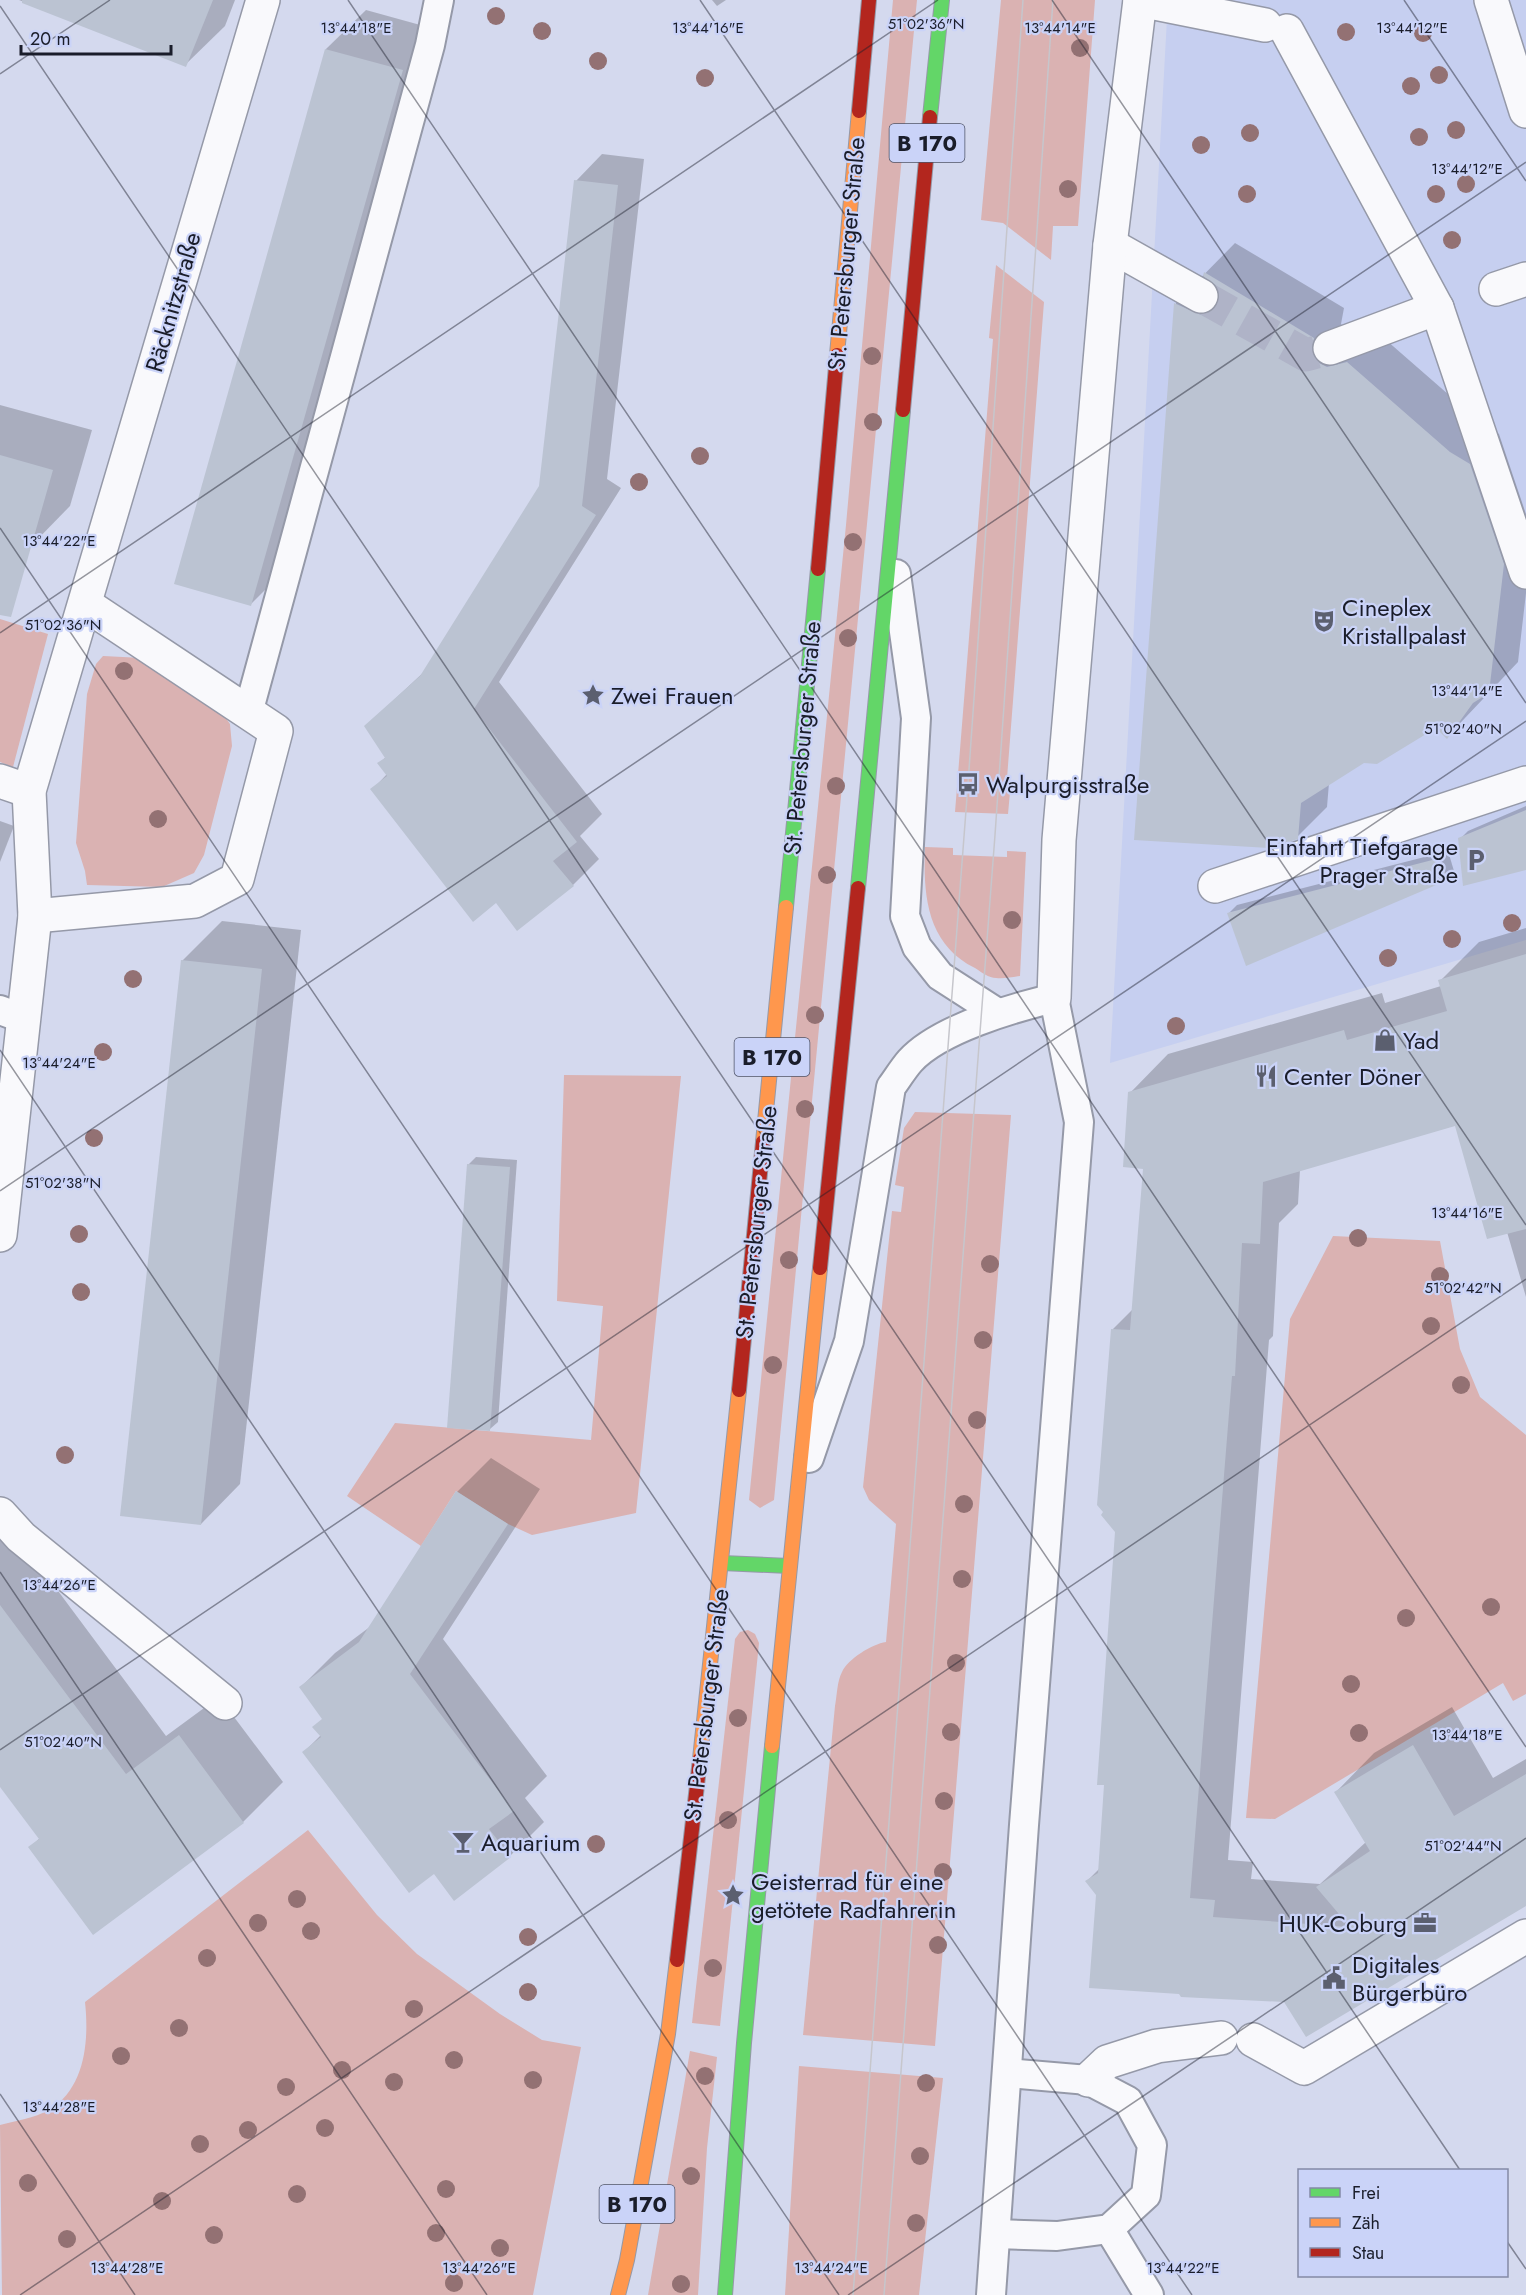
<svg xmlns="http://www.w3.org/2000/svg" width="1526" height="2295" viewBox="0 0 1526 2295" font-family="Jost,sans-serif">
<style>
.built{fill:#c6cff0}
.green{fill:#dab2b2}
.shadow{fill:#0003}
.building{fill:#bbc3d2}
.lines{fill:none;stroke-linecap:round;stroke-linejoin:round}
.street-tunnel{stroke:#afb3c7;stroke-width:33;stroke-dasharray:33 16;stroke-linecap:butt}
.lane-casing{stroke:#9599a8;stroke-width:32}
.street-casing{stroke:#9599a8;stroke-width:36}
.fast-casing{stroke:#9599a8;stroke-width:16}
.slow-casing{stroke:#9599a8;stroke-width:16}
.jam-casing{stroke:#9599a8;stroke-width:16}
.lane{stroke:#f9f9fc;stroke-width:28}
.street{stroke:#f9f9fc;stroke-width:33}
.fast{stroke:#63d668;stroke-width:14}
.slow{stroke:#ff974d;stroke-width:14}
.jam{stroke:#b3261e;stroke-width:14}
.tram{stroke:#c6c6cc;stroke-width:1.5}
.tree{fill:#937173}
.ticks{fill:none;stroke:#1a1d2a;stroke-width:1.5;stroke-opacity:0.45}
.labels{text-anchor:middle;dominant-baseline:central;stroke-width:4.5;stroke-linejoin:round;paint-order:stroke}
.shield{fill:#cad3f8;stroke:#4f5468;stroke-width:1.5}
.shield-label{font-size:22px;font-weight:bold;fill:#1a1d2a}
.street-label{font-size:24px;fill:#1a1d2a;stroke:#cad3f8}
.poi-label{font-size:24px;fill:#1a1d2a;stroke:#cad3f8;text-anchor:start}
.ticks-label{font-size:15px;text-anchor:middle;fill:#1a1d2a;stroke:#cad3f8;stroke-width:4.5;stroke-linejoin:round;paint-order:stroke}
</style>
<rect width="100%" height="100%" fill="#d4d9ee"/>
<!-- built -->
<polygon class="built" points="1168,0 1526,0 1526,940 1110,1063"/>
<!-- green -->
<g class="green">
<polygon points="893,0 917,0 915,20 774,1500 760,1508 749,1500 846,525"/>
<polygon points="1001,0 1095,0 1078,226 1053,226 1051,260 1003,223 981,220"/>
<polygon points="996,265 1044,302 1006,791 1010,792 1008,814 955,812 993,339 989,338"/>
<polygon points="0,619 48,634 13,767 0,762"/>
<polygon points="103,656 142,658 219,709 230,724 232,746 204,855 194,873 162,887 87,885 85,871 76,843 87,694 96,664"/>
<path d="M925 847 953 848V855L1007 857V851L1026 852 1020 976C1012 977 1004 979 996 978 989 978 981 972 975 968 927 944 923 896 925 847Z"/>
<polygon points="564,1075 681,1076 636,1513 532,1535 508,1524 456,1491 421,1546 347,1496 395,1423 591,1440 603,1306 557,1301"/>
<path d="M915 1112 1011 1115 935 2046 803 2035 835 1706C837 1696 837 1681 842 1672 848 1659 872 1644 886 1642L896 1524 869 1500 863 1487 892 1211 901 1212 904 1187 895 1185 904 1128Z"/>
<polygon points="1333,1236 1440,1241 1460,1349 1480,1397 1526,1435 1526,1694 1513,1701 1503,1683 1275,1819 1246,1818 1290,1319"/>
<polygon points="748,1630 755,1634 759,1643 720,2026 692,2023 735,1639 740,1632"/>
<path d="M308 1830 377 1915 417 1954 500 2014 542 2040 581 2047 533 2295H2L0 2125C16 2121 34 2118 49 2110 86 2088 89 2039 85 2002Z"/>
<polygon points="690,2051 717,2057 707,2148 698,2295 648,2295"/>
<polygon points="799,2066 943,2078 919,2295 785,2295"/>
</g>
<!-- shadow -->
<g class="shadow">
<polygon points="19,0 235,0 225,26 185,65"/>
<polygon points="712,0 726,0 717,6"/>
<polygon points="366,10 442,31 291,564 251,604 326,49"/>
<polygon points="602,154 644,159 607,479 621,488 499,682 602,814 580,836 599,859 573,885 496,901 372,790 387,774 379,763 386,757 366,726 426,670 541,487 576,181"/>
<polygon points="1235,243 1344,308 1341,324 1348,333 1378,333 1480,422 1499,434 1526,514 1526,593 1518,662 1447,737 1436,726 1364,762 1329,783 1327,807 1297,837 1136,838 1176,303"/>
<polygon points="0,405 92,430 70,506 31,546 0,537"/>
<polygon points="1526,806 1526,868 1460,839 1468,831"/>
<polygon points="0,821 14,826 0,862"/>
<polygon points="1448,851 1454,871 1447,878 1229,913 1237,905"/>
<polygon points="222,921 301,930 240,1484 201,1524 182,961"/>
<polygon points="1526,928 1526,1297 1507,1232 1456,1125 1300,1170 1298,1204 1279,1223 1273,1336 1269,1340 1228,1860 1253,1862 1251,1879 1320,1884 1366,1842 1336,1792 1374,1753 1452,1707 1493,1778 1526,1759 1526,1905 1285,2001 1097,1895 1087,1881 1099,1869 1105,1784 1117,1532 1113,1329 1134,1308 1145,1168 1130,1093 1168,1054 1382,993 1385,1003 1441,986 1440,981 1479,942"/>
<polygon points="476,1157 517,1160 498,1422 490,1429 468,1165"/>
<polygon points="491,1458 540,1489 443,1639 547,1776 525,1798 544,1822 510,1856 434,1872 304,1752 321,1735 323,1718 301,1687 335,1653 371,1626 457,1492"/>
<polygon points="0,1513 166,1736 219,1697 283,1782 243,1822 94,1933 30,1847 40,1838 0,1784"/>
</g>
<!-- building -->
<g class="building">
<polygon points="22,0 213,0 186,67 22,3"/>
<polygon points="325,49 403,70 251,606 174,584"/>
<polygon points="574,180 618,185 582,506 596,515 474,709 577,842 553,861 574,886 517,931 496,903 473,922 370,789 387,776 377,763 385,758 364,726 420,676 539,486"/>
<polygon points="1204,272 1314,338 1312,354 1319,363 1327,367 1347,362 1450,452 1470,464 1504,564 1489,693 1473,703 1447,739 1436,728 1377,764 1364,763 1301,803 1298,839 1269,848 1134,840 1174,303 1201,315 1210,312 1217,306 1220,296 1217,287 1203,276"/>
<polygon points="0,455 53,470 11,617 0,615"/>
<polygon points="1526,810 1526,870 1463,886 1458,838"/>
<polygon points="1440,858 1448,880 1246,966 1227,913"/>
<polygon points="1526,954 1526,1229 1487,1239 1455,1126 1263,1182 1260,1244 1242,1243 1235,1376 1232,1376 1190,1898 1215,1900 1213,1917 1350,1927 1316,1887 1370,1851 1334,1792 1413,1745 1454,1816 1526,1774 1526,1906 1306,2037 1284,2002 1181,1997 1179,1994 1089,1988 1096,1895 1085,1881 1098,1873 1104,1785 1097,1785 1115,1532 1101,1515 1103,1512 1097,1505 1111,1329 1130,1330 1143,1169 1123,1167 1128,1092 1344,1030 1347,1040 1447,1011 1438,980"/>
<polygon points="181,960 262,969 201,1525 120,1516"/>
<polygon points="467,1164 510,1167 490,1431 447,1428"/>
<polygon points="456,1491 508,1524 410,1674 514,1811 489,1829 511,1857 454,1901 434,1874 409,1893 302,1752 321,1737 312,1727 322,1719 299,1687 359,1642"/>
<polygon points="0,1605 126,1774 179,1735 244,1823 93,1935 28,1847 39,1839 0,1787"/>
</g>
<g class="lines">
<!-- street-tunnel -->
<polyline class="street-tunnel" points="1201,296 1306,355 1330,348"/>
<!-- lane casing -->
<g class="lane-casing">
<g id="lane">
<polyline points="896,574 916,718 905,916 917,947 940,976 996,1012"/>
<polyline points="248,713 430,45 439,0"/>
<polyline points="0,1010 24,1019"/>
<path d="M809 1458 849 1341 891 1087C897 1079 903 1069 910 1061 939 1029 1013 1008 1054 998L1079 1122 1024 1825 991 2295"/>
<polyline points="1109,2229 1149,2295"/>
<polyline points="996,2234 1057,2236 1109,2229 1146,2195 1152,2145 1128,2101 1088,2080 1008,2073"/>
</g>
</g>
<!-- street casing -->
<g class="street-casing">
<g id="street">
<polyline points="1140,0 1265,25"/>
<polyline points="1491,0 1526,111"/>
<polyline points="1287,31 1437,308 1526,572"/>
<polyline points="1110,245 1201,296"/>
<polyline points="1496,289 1526,279"/>
<polyline points="1330,348 1437,308"/>
<polyline points="0,781 29,791"/>
<polyline points="1215,886 1526,783"/>
<polyline points="35,916 195,901 237,879 276,731 85,604"/>
<polyline points="1054,998 1059,840 1110,245 1140,0"/>
<polyline points="0,1235 35,916 29,791 263,0"/>
<polyline points="0,1514 21,1537 225,1703"/>
<polyline points="1253,2040 1304,2068 1526,1936"/>
<polyline points="1088,2080 1107,2062 1157,2046 1221,2038"/>
</g>
</g>
<!-- fast casing -->
<g class="fast-casing">
<g id="fast">
<polyline points="930,117 942,0"/>
<polyline points="858,888 903,410"/>
<polyline points="786,907 818,569"/>
<polyline points="722,1563 789,1566"/>
<polyline points="725,2295 744,2043 772,1746"/>
</g>
</g>
<!-- slow casing -->
<g class="slow-casing">
<g id="slow">
<polyline points="837,355 859,111"/>
<polyline points="763,1142 786,907"/>
<polyline points="772,1746 820,1268"/>
<polyline points="700,1759 739,1390"/>
<polyline points="618,2295 627,2260 668,2034 677,1960"/>
</g>
</g>
<!-- jam casing -->
<g class="jam-casing">
<g id="jam">
<polyline points="859,111 869,0"/>
<polyline points="903,410 930,117"/>
<polyline points="818,569 837,355"/>
<polyline points="820,1268 858,888"/>
<polyline points="739,1390 763,1142"/>
<polyline points="677,1960 700,1759"/>
</g>
</g>
<!-- lane -->
<use href="#lane" class="lane"/>
<!-- street -->
<use href="#street" class="street"/>
<!-- fast -->
<use href="#fast" class="fast"/>
<!-- slow -->
<use href="#slow" class="slow"/>
<!-- jam -->
<use href="#jam" class="jam"/>
<!-- tram -->
<g class="tram">
<polyline points="853,2295 968,784 1023,0"/>
<polyline points="884,2295 995,835 1053,0"/>
</g>
</g>
<!-- trees -->
<g class="tree">
<circle cx="496" cy="16" r="9"/>
<circle cx="542" cy="31" r="9"/>
<circle cx="1346" cy="32" r="9"/>
<circle cx="1423" cy="33" r="9"/>
<circle cx="1080" cy="48" r="9"/>
<circle cx="598" cy="61" r="9"/>
<circle cx="1439" cy="75" r="9"/>
<circle cx="705" cy="78" r="9"/>
<circle cx="1411" cy="86" r="9"/>
<circle cx="1456" cy="130" r="9"/>
<circle cx="1250" cy="133" r="9"/>
<circle cx="1419" cy="137" r="9"/>
<circle cx="1201" cy="145" r="9"/>
<circle cx="1466" cy="184" r="9"/>
<circle cx="1068" cy="189" r="9"/>
<circle cx="1247" cy="194" r="9"/>
<circle cx="1436" cy="194" r="9"/>
<circle cx="1452" cy="240" r="9"/>
<circle cx="872" cy="356" r="9"/>
<circle cx="873" cy="422" r="9"/>
<circle cx="700" cy="456" r="9"/>
<circle cx="639" cy="482" r="9"/>
<circle cx="853" cy="542" r="9"/>
<circle cx="848" cy="638" r="9"/>
<circle cx="124" cy="671" r="9"/>
<circle cx="836" cy="786" r="9"/>
<circle cx="158" cy="819" r="9"/>
<circle cx="827" cy="875" r="9"/>
<circle cx="1012" cy="920" r="9"/>
<circle cx="1512" cy="923" r="9"/>
<circle cx="1452" cy="939" r="9"/>
<circle cx="1388" cy="958" r="9"/>
<circle cx="133" cy="979" r="9"/>
<circle cx="815" cy="1015" r="9"/>
<circle cx="1176" cy="1026" r="9"/>
<circle cx="103" cy="1052" r="9"/>
<circle cx="805" cy="1109" r="9"/>
<circle cx="94" cy="1138" r="9"/>
<circle cx="79" cy="1234" r="9"/>
<circle cx="1358" cy="1238" r="9"/>
<circle cx="789" cy="1260" r="9"/>
<circle cx="990" cy="1264" r="9"/>
<circle cx="1440" cy="1276" r="9"/>
<circle cx="81" cy="1292" r="9"/>
<circle cx="1431" cy="1326" r="9"/>
<circle cx="983" cy="1340" r="9"/>
<circle cx="773" cy="1365" r="9"/>
<circle cx="1461" cy="1385" r="9"/>
<circle cx="977" cy="1420" r="9"/>
<circle cx="65" cy="1455" r="9"/>
<circle cx="964" cy="1504" r="9"/>
<circle cx="962" cy="1579" r="9"/>
<circle cx="1491" cy="1607" r="9"/>
<circle cx="1406" cy="1618" r="9"/>
<circle cx="956" cy="1663" r="9"/>
<circle cx="1351" cy="1684" r="9"/>
<circle cx="738" cy="1718" r="9"/>
<circle cx="951" cy="1732" r="9"/>
<circle cx="1359" cy="1733" r="9"/>
<circle cx="944" cy="1801" r="9"/>
<circle cx="728" cy="1820" r="9"/>
<circle cx="596" cy="1844" r="9"/>
<circle cx="943" cy="1872" r="9"/>
<circle cx="297" cy="1899" r="9"/>
<circle cx="258" cy="1923" r="9"/>
<circle cx="311" cy="1931" r="9"/>
<circle cx="528" cy="1937" r="9"/>
<circle cx="938" cy="1945" r="9"/>
<circle cx="207" cy="1958" r="9"/>
<circle cx="713" cy="1968" r="9"/>
<circle cx="528" cy="1992" r="9"/>
<circle cx="414" cy="2009" r="9"/>
<circle cx="179" cy="2028" r="9"/>
<circle cx="121" cy="2056" r="9"/>
<circle cx="454" cy="2060" r="9"/>
<circle cx="342" cy="2070" r="9"/>
<circle cx="705" cy="2076" r="9"/>
<circle cx="533" cy="2080" r="9"/>
<circle cx="394" cy="2082" r="9"/>
<circle cx="926" cy="2083" r="9"/>
<circle cx="286" cy="2087" r="9"/>
<circle cx="325" cy="2128" r="9"/>
<circle cx="248" cy="2130" r="9"/>
<circle cx="200" cy="2144" r="9"/>
<circle cx="920" cy="2156" r="9"/>
<circle cx="691" cy="2176" r="9"/>
<circle cx="28" cy="2183" r="9"/>
<circle cx="446" cy="2189" r="9"/>
<circle cx="297" cy="2194" r="9"/>
<circle cx="162" cy="2201" r="9"/>
<circle cx="916" cy="2223" r="9"/>
<circle cx="436" cy="2233" r="9"/>
<circle cx="214" cy="2235" r="9"/>
<circle cx="67" cy="2239" r="9"/>
<circle cx="500" cy="2248" r="9"/>
<circle cx="454" cy="2283" r="9"/>
<circle cx="681" cy="2284" r="9"/>
</g>
<!-- ticks -->
<path class="ticks" d="M348 0 1526 1747M700 0 1526 1225M1052 0 1526 703M1404 0 1526 181M0 6 1460 2170M0 74 110 0M0 528 1192 2295M0 633 938 0M0 1050 839 2295M0 1191 1526 162M0 1572 487 2295M0 1750 1526 721M0 2094 135 2295M1506 2240 1526 2269M20 2295 1526 1279M848 2295 1526 1838"/>
<!-- icons -->
<defs>
<g id="theatre-bare" transform="scale(1.8)"><path d="M-5-5.5Q0-4 5-5.5V0Q5 5 0 6Q-5 5-5 0ZM-3.3-2.5H-1v1.5H-3.3ZM1-2.5H3.3v1.5H1ZM-2.8 1Q0 5.5 2.8 1Z" fill="#5b5f6f" stroke="#cad3f8" stroke-width="2.5" paint-order="stroke"/></g>
<g id="sight-bare" transform="scale(1.8)"><path d="M0-6L1.8-2.2L6-1.7L2.9 1.2L3.7 5.4L0 3.3L-3.7 5.4L-2.9 1.2L-6-1.7L-1.8-2.2Z" fill="#5b5f6f" stroke="#cad3f8" stroke-width="2.5" paint-order="stroke"/></g>
<g id="bus-bare" transform="scale(1.8)"><path d="M-5-6H5V4H4V6H2V4H-2V6H-4V4H-5ZM-3.5-4V0h7V-4ZM-3.5 1.2v1.5H-2V1.2ZM2 1.2v1.5H3.5V1.2Z" fill="#5b5f6f" stroke="#cad3f8" stroke-width="2.5" paint-order="stroke"/></g>
<g id="parking-bare" transform="scale(1.8)"><path d="M-3.5-5.5H1a3.5 3.5 0 0 1 0 7H-1V5.5H-3.5ZM-1-3.4V-.6H.8a1.4 1.4 0 0 0 0-2.8Z" fill="#5b5f6f" stroke="#cad3f8" stroke-width="2.5" paint-order="stroke"/></g>
<g id="shop-bare" transform="scale(1.8)"><path d="M-5-2.5h2.3a2.7 3.5 0 0 1 5.4 0H5L5.5 6h-11ZM-1.5-2.5h3a1.5 2.3 0 0 0-3 0Z" fill="#5b5f6f" stroke="#cad3f8" stroke-width="2.5" paint-order="stroke"/></g>
<g id="restaurant-bare" transform="scale(1.8)"><path d="M-5-6h1v4h1v-4h1v4h1v-4h1v5L-1.5 .5V6h-2V.5L-5-1ZM5-6V6H3V1.5H1.5Q1.5-4 5-6Z" fill="#5b5f6f" stroke="#cad3f8" stroke-width="2.5" paint-order="stroke"/></g>
<g id="bar-bare" transform="scale(1.8)"><path d="M-6-5H6L.8 .8V4.5H3.5V6h-7V4.5H-.8V.8Z" fill="#5b5f6f" stroke="#cad3f8" stroke-width="2.5" paint-order="stroke"/></g>
<g id="office-bare" transform="scale(1.8)"><path d="M-6-3h4V-5.5h4V-3h4V5H-6ZM-1-4.5V-3h2v-1.5ZM-6 0V1H6V0Z" fill="#5b5f6f" stroke="#cad3f8" stroke-width="2.5" paint-order="stroke"/></g>
<g id="civic-bare" transform="scale(1.8)"><path d="M-.6-6.5H3V-4.5H.6V-3L4-1V1h2V6H-6V1h2V-1L-.6-3ZM-1.2 2.5V6h2.4V2.5Z" fill="#5b5f6f" stroke="#cad3f8" stroke-width="2.5" paint-order="stroke"/></g>
</defs>
<g fill-rule="evenodd">
<use href="#theatre-bare" x="1324" y="621"/>
<use href="#sight-bare" x="593" y="695"/>
<use href="#bus-bare" x="968" y="784"/>
<use href="#parking-bare" x="1476" y="860"/>
<use href="#shop-bare" x="1385" y="1040"/>
<use href="#restaurant-bare" x="1266" y="1076"/>
<use href="#bar-bare" x="463" y="1842"/>
<use href="#sight-bare" x="733" y="1895"/>
<use href="#office-bare" x="1425" y="1923"/>
<use href="#civic-bare" x="1334" y="1978"/>
</g>
<g class="labels">
<!-- shield labels -->
<g class="shield">
<rect x="889.5" y="124" width="75" height="38" rx="4.5"/>
<rect x="734.5" y="1038" width="75" height="38" rx="4.5"/>
<rect x="599.5" y="2185" width="75" height="38" rx="4.5"/>
</g>
<g class="shield-label">
<text x="927" y="143">B 170</text>
<text x="772" y="1057">B 170</text>
<text x="637" y="2204">B 170</text>
</g>
<!-- street labels -->
<g class="street-label">
<text transform="translate(846 254) rotate(-85)">St. Petersburger Straße</text>
<text transform="translate(173 302) rotate(-74)">Räcknitzstraße</text>
<text transform="translate(802 738) rotate(-85)">St. Petersburger Straße</text>
<text transform="translate(756 1222) rotate(-84)">St. Petersburger Straße</text>
<text transform="translate(706 1705) rotate(-83)">St. Petersburger Straße</text>
</g>
<!-- poi labels -->
<g class="poi-label">
<text x="1342" y="607">Cineplex<tspan x="1342" dy="28">Kristallpalast</tspan></text>
<text x="611" y="695">Zwei Frauen</text>
<text x="986" y="784">Walpurgisstraße</text>
<text x="1458" y="846" text-anchor="end">Einfahrt Tiefgarage<tspan x="1458" dy="28">Prager Straße</tspan></text>
<text x="1403" y="1040">Yad</text>
<text x="1284" y="1076">Center Döner</text>
<text x="481" y="1842">Aquarium</text>
<text x="751" y="1881">Geisterrad für eine<tspan x="751" dy="28">getötete Radfahrerin</tspan></text>
<text x="1407" y="1923" text-anchor="end">HUK-Coburg</text>
<text x="1352" y="1964">Digitales<tspan x="1352" dy="28">Bürgerbüro</tspan></text>
</g>
</g>
<g class="ticks-label">
<text x="926" y="29">51°02'36"N</text>
<text x="356" y="33">13°44'18"E</text>
<text x="708" y="33">13°44'16"E</text>
<text x="1060" y="33">13°44'14"E</text>
<text x="1412" y="33">13°44'12"E</text>
<text x="1467" y="174">13°44'12"E</text>
<text x="59" y="546">13°44'22"E</text>
<text x="63" y="630">51°02'36"N</text>
<text x="1467" y="696">13°44'14"E</text>
<text x="1463" y="734">51°02'40"N</text>
<text x="59" y="1068">13°44'24"E</text>
<text x="63" y="1188">51°02'38"N</text>
<text x="1467" y="1218">13°44'16"E</text>
<text x="1463" y="1293">51°02'42"N</text>
<text x="59" y="1590">13°44'26"E</text>
<text x="1467" y="1740">13°44'18"E</text>
<text x="63" y="1747">51°02'40"N</text>
<text x="1463" y="1851">51°02'44"N</text>
<text x="59" y="2112">13°44'28"E</text>
<text x="127" y="2273">13°44'28"E</text>
<text x="479" y="2273">13°44'26"E</text>
<text x="831" y="2273">13°44'24"E</text>
<text x="1183" y="2273">13°44'22"E</text>
</g>
<!-- legend -->
<rect x="1298" y="2169" width="210" height="108" fill="#cad3f8" stroke="#848aa6" stroke-width="1.5"/>
<rect x="1310" y="2188" width="30" height="9" fill="#63d668" stroke="#848aa6" stroke-width="1.5"/>
<text x="1352" y="2199" font-size="18" fill="#1a1d2a">Frei</text>
<rect x="1310" y="2218" width="30" height="9" fill="#ff974d" stroke="#848aa6" stroke-width="1.5"/>
<text x="1352" y="2229" font-size="18" fill="#1a1d2a">Zäh</text>
<rect x="1310" y="2248" width="30" height="9" fill="#b3261e" stroke="#848aa6" stroke-width="1.5"/>
<text x="1352" y="2259" font-size="18" fill="#1a1d2a">Stau</text>
<!-- scale -->
<path d="M21 45v9h150v-9" fill="none" stroke="#1a1d2a" stroke-width="3"/>
<text x="30" y="45" font-size="18" fill="#1a1d2a" stroke="#cad3f8" stroke-width="4.5" paint-order="stroke">20 m</text>
</svg>
